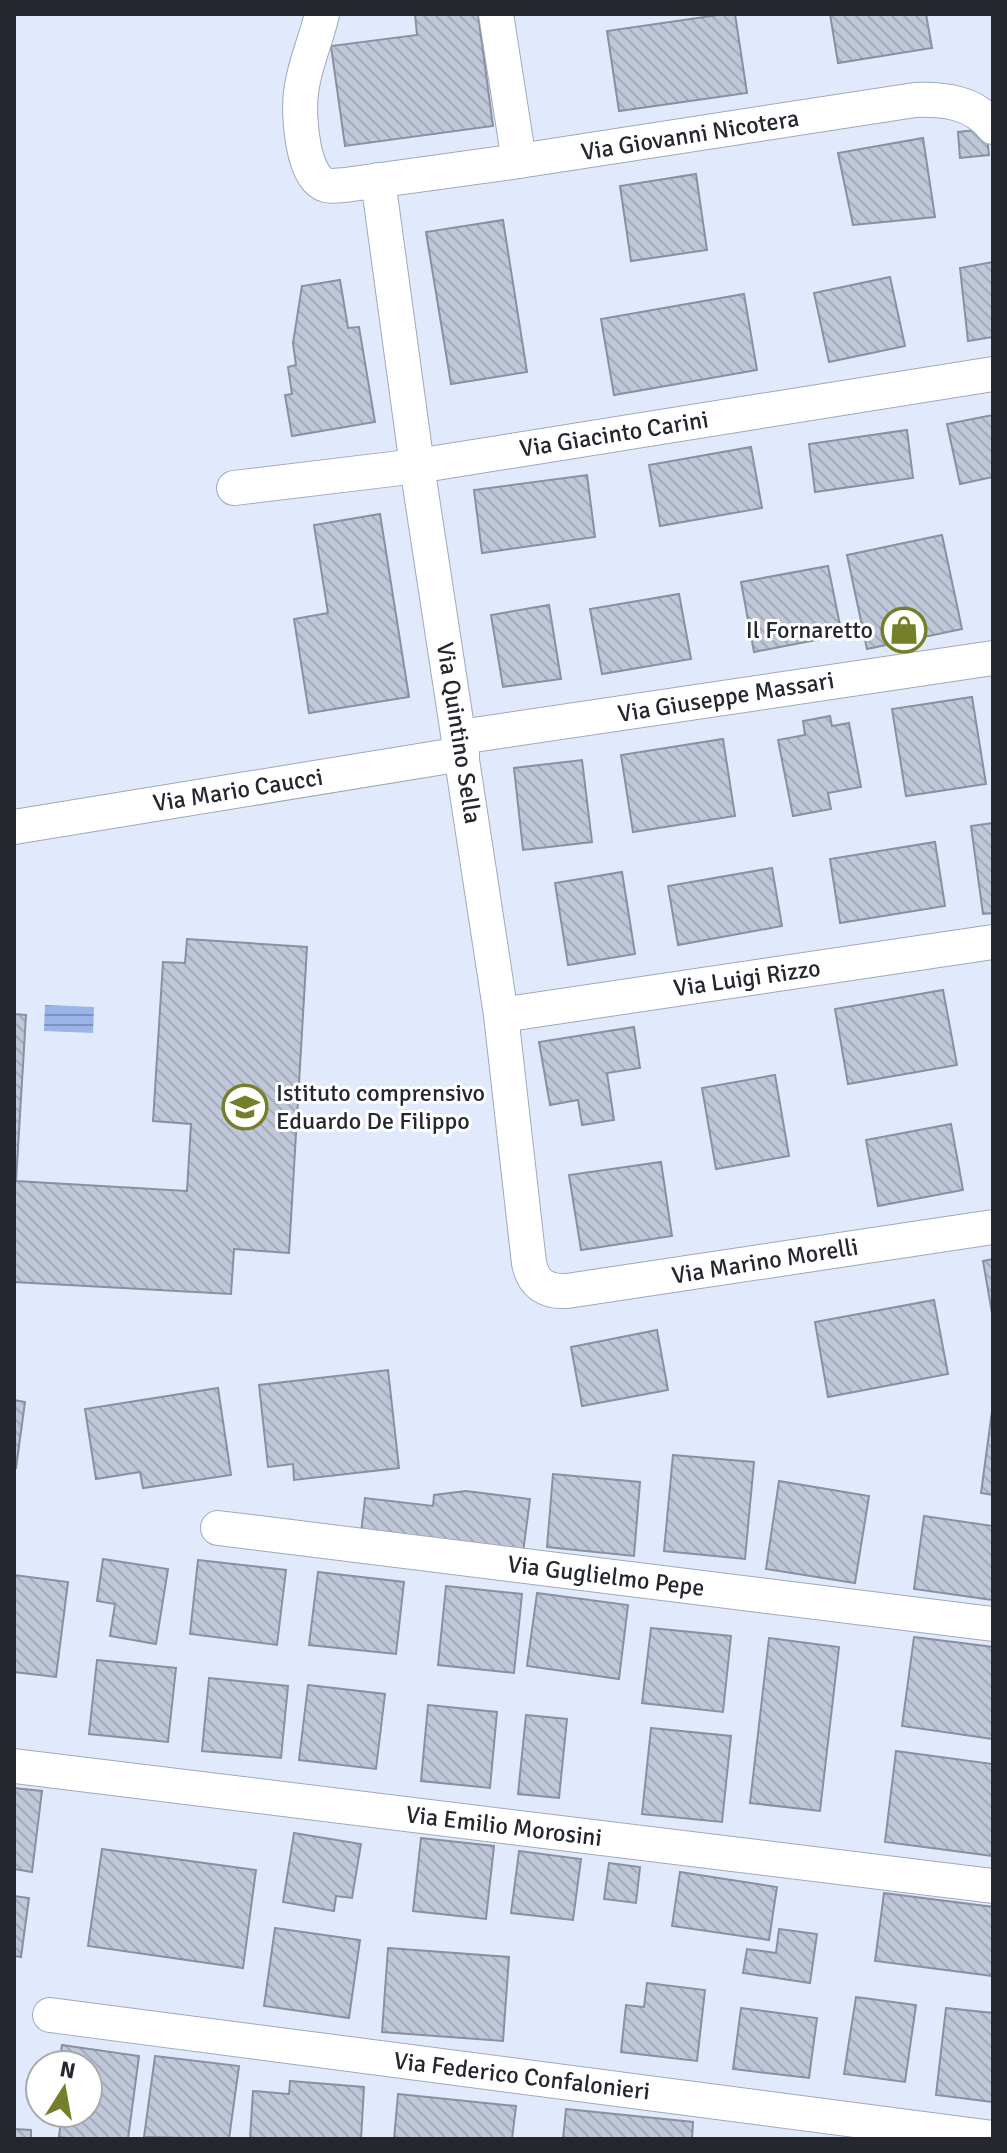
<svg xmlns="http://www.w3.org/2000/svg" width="1007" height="2153" viewBox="0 0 1007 2153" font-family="Signika,sans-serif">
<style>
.water{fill:url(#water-rules)}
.building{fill:url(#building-back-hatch);stroke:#8890a1;stroke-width:2}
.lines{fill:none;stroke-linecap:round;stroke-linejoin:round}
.street-casing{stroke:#a0a9ba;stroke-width:36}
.street{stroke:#fff;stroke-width:34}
.labels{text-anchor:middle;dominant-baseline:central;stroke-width:6;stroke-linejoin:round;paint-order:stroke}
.street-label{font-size:24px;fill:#24282e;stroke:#fff}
.poi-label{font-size:24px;fill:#24282e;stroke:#fff;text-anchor:end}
</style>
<defs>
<pattern id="water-rules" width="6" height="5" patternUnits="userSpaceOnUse" patternTransform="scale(2)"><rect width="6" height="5" fill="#9ab4ea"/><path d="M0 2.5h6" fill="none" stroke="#7d92be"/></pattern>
<pattern id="building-back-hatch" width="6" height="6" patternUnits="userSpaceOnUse" patternTransform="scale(2)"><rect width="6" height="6" fill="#bfc7d9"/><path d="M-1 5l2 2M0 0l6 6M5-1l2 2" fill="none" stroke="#a4abbb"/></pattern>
</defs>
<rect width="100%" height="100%" fill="#e1eafc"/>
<!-- water -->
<polygon class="water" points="45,1005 94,1007 93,1033 44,1031"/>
<!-- building -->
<g class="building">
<polygon points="415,14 478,14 493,126 345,146 331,46 417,35"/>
<polygon points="725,14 735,14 747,93 619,111 607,31"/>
<polygon points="830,14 926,14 932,48 838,63"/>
<polygon points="986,129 989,155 960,158 958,132"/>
<polygon points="923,138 935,217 853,225 838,153"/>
<polygon points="696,174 707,250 631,261 620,186"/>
<polygon points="503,220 527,372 451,384 426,232"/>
<polygon points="993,262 993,337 968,341 960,268"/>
<polygon points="890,277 905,346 829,362 814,293"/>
<polygon points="340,280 348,328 359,327 375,422 292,436 285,395 292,394 288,367 296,365 293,343 302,286"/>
<polygon points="744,294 757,370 614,395 601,319"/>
<polygon points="993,415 993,477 960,484 947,424"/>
<polygon points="907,430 913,478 815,492 809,444"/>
<polygon points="751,447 762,508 660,526 649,465"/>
<polygon points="587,475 595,537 482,553 474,490"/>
<polygon points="380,514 409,697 309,713 294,619 328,613 314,525"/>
<polygon points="942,535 962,629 867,649 847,555"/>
<polygon points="828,566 842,635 754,652 741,582"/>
<polygon points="679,594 691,659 602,674 590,609"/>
<polygon points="549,605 561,679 503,687 491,615"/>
<polygon points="972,697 986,784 906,796 892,709"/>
<polygon points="830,716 832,726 849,723 861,787 828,793 831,809 793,816 778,740 805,735 803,721"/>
<polygon points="723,739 735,816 633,832 621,755"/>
<polygon points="582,760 592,842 523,850 514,768"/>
<polygon points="993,823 993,913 983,914 971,826"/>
<polygon points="935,842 945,906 840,923 830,859"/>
<polygon points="772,868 782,926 678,945 668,886"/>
<polygon points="622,872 635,954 568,965 555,883"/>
<polygon points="187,939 307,947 289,1253 234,1249 231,1294 14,1282 14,1014 26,1015 16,1181 187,1191 191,1124 153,1121 163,962 185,963"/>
<polygon points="943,990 957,1065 848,1084 835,1009"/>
<polygon points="634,1027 640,1068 607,1073 614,1120 582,1125 578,1100 550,1105 539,1042"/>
<polygon points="775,1075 789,1156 716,1169 702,1088"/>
<polygon points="951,1124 963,1190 878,1206 866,1140"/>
<polygon points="661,1162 672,1236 581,1250 569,1175"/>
<polygon points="993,1259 993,1319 983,1261"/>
<polygon points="934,1300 948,1374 828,1397 815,1322"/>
<polygon points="657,1330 668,1390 582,1406 571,1347"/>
<polygon points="388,1370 399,1468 294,1480 293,1464 268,1467 259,1385"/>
<polygon points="218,1388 231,1475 143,1488 140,1472 96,1479 85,1409"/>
<polygon points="14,1400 25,1402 16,1468 14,1468"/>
<polygon points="992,1411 993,1411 993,1495 981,1493"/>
<polygon points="673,1455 754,1462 745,1559 664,1551"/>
<polygon points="553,1474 640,1482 634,1556 547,1547"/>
<polygon points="779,1481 869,1496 855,1583 766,1569"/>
<polygon points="466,1491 530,1499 523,1553 361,1533 365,1498 433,1506 434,1495"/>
<polygon points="924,1516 993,1526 993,1600 914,1589"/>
<polygon points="103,1559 168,1569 156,1644 110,1636 115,1604 97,1601"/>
<polygon points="198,1560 286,1570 277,1645 190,1634"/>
<polygon points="318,1572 404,1582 396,1654 309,1645"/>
<polygon points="14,1575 68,1582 56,1677 14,1672"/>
<polygon points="446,1586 522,1594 514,1673 438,1665"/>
<polygon points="537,1593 628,1605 619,1679 527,1666"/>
<polygon points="651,1628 731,1636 723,1712 642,1703"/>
<polygon points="914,1637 993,1647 993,1739 902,1726"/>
<polygon points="769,1638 839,1647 820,1811 750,1803"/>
<polygon points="97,1660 176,1668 168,1742 89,1734"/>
<polygon points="209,1678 288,1686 281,1758 202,1751"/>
<polygon points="308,1685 385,1694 376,1769 299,1760"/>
<polygon points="428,1705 497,1712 490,1788 421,1781"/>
<polygon points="526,1715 567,1719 559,1798 518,1794"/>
<polygon points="651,1728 731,1736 722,1822 642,1814"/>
<polygon points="896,1751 993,1764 993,1856 885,1842"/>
<polygon points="14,1788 42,1791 32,1872 14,1869"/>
<polygon points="294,1833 361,1844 352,1898 336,1896 334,1911 283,1902"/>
<polygon points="421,1838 494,1846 486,1919 413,1911"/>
<polygon points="102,1849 256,1870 243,1968 88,1946"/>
<polygon points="519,1851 581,1859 573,1920 511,1913"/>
<polygon points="609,1863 640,1867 636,1903 604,1899"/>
<polygon points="680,1872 777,1887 769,1940 672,1926"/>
<polygon points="884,1893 993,1907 993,1976 875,1961"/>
<polygon points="14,1896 29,1898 21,1957 14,1956"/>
<polygon points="275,1928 360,1940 349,2018 264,2006"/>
<polygon points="779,1929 817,1934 810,1983 743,1973 747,1949 776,1953"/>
<polygon points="388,1948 509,1957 503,2041 382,2032"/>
<polygon points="647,1983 705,1990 697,2061 621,2052 626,2005 644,2007"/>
<polygon points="856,1997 916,2005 905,2082 844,2074"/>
<polygon points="741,2008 817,2018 809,2078 733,2069"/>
<polygon points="946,2008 993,2013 993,2102 936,2095"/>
<polygon points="62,2045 139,2056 128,2139 74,2139 59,2137 62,2113 88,2113 88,2065 59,2065"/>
<polygon points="155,2056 239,2066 229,2139 144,2137"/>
<polygon points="290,2081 364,2087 361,2139 250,2139 253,2091 289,2094"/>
<polygon points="398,2094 516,2106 512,2139 394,2139"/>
<polygon points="566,2109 693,2122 692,2139 563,2139"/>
<polygon points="14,2129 31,2130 31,2139 14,2139"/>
</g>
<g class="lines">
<!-- street casing -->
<g class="street-casing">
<g id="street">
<path d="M322 14C316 41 304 65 301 93 298 114 302 178 326 185 332 187 340 185 345 185L519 161 915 100C944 99 974 102 993 127"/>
<polyline points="496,14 519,161"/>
<path d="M378 180 417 466 501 1015 529 1263C533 1284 546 1292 567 1291L993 1227"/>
<polyline points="234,488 417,466 993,374"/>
<polyline points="460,737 993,658"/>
<polyline points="14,827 462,754"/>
<polyline points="501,1015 993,942"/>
<polyline points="218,1528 993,1624"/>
<polyline points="14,1766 993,1886"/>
<polyline points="50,2015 993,2138"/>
</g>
</g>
<!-- street -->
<use href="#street" class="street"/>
</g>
<!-- icons -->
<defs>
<g id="shop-ring" transform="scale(2.3)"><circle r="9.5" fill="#fff" stroke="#757e29" stroke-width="1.5"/><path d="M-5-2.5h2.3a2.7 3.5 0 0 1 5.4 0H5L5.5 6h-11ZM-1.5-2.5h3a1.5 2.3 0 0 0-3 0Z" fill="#757e29"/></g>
<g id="school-ring" transform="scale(2.3)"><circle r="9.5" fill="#fff" stroke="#757e29" stroke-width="1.5"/><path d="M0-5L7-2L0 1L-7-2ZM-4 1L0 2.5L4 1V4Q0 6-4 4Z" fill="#757e29"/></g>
</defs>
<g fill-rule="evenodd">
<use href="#shop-ring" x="904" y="630"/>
<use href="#school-ring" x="245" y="1107"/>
</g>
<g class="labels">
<!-- street labels -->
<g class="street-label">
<text transform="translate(690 135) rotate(-9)">Via Giovanni Nicotera</text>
<text transform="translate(614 434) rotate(-9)">Via Giacinto Carini</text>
<text transform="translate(726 697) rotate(-9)">Via Giuseppe Massari</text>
<text transform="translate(459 733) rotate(81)">Via Quintino Sella</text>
<text transform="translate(238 790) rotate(-9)">Via Mario Caucci</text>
<text transform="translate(747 978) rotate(-8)">Via Luigi Rizzo</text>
<text transform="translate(765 1261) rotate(-9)">Via Marino Morelli</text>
<text transform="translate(606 1576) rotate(7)">Via Guglielmo Pepe</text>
<text transform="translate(504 1826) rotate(7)">Via Emilio Morosini</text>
<text transform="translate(522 2076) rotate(7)">Via Federico Confalonieri</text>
</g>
<!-- poi labels -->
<g class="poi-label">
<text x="873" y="630">Il Fornaretto</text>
<text x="276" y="1093" text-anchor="start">Istituto comprensivo<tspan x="276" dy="28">Eduardo De Filippo</tspan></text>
</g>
</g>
<!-- border -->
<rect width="1007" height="2153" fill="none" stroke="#24282e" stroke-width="32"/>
<!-- north arrow -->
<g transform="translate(64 2089) rotate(11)"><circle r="38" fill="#ffffff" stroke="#a7a9ab" stroke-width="2"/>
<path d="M0-6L14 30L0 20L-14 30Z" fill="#757e29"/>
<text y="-12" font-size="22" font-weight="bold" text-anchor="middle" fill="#24282e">N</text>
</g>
</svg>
